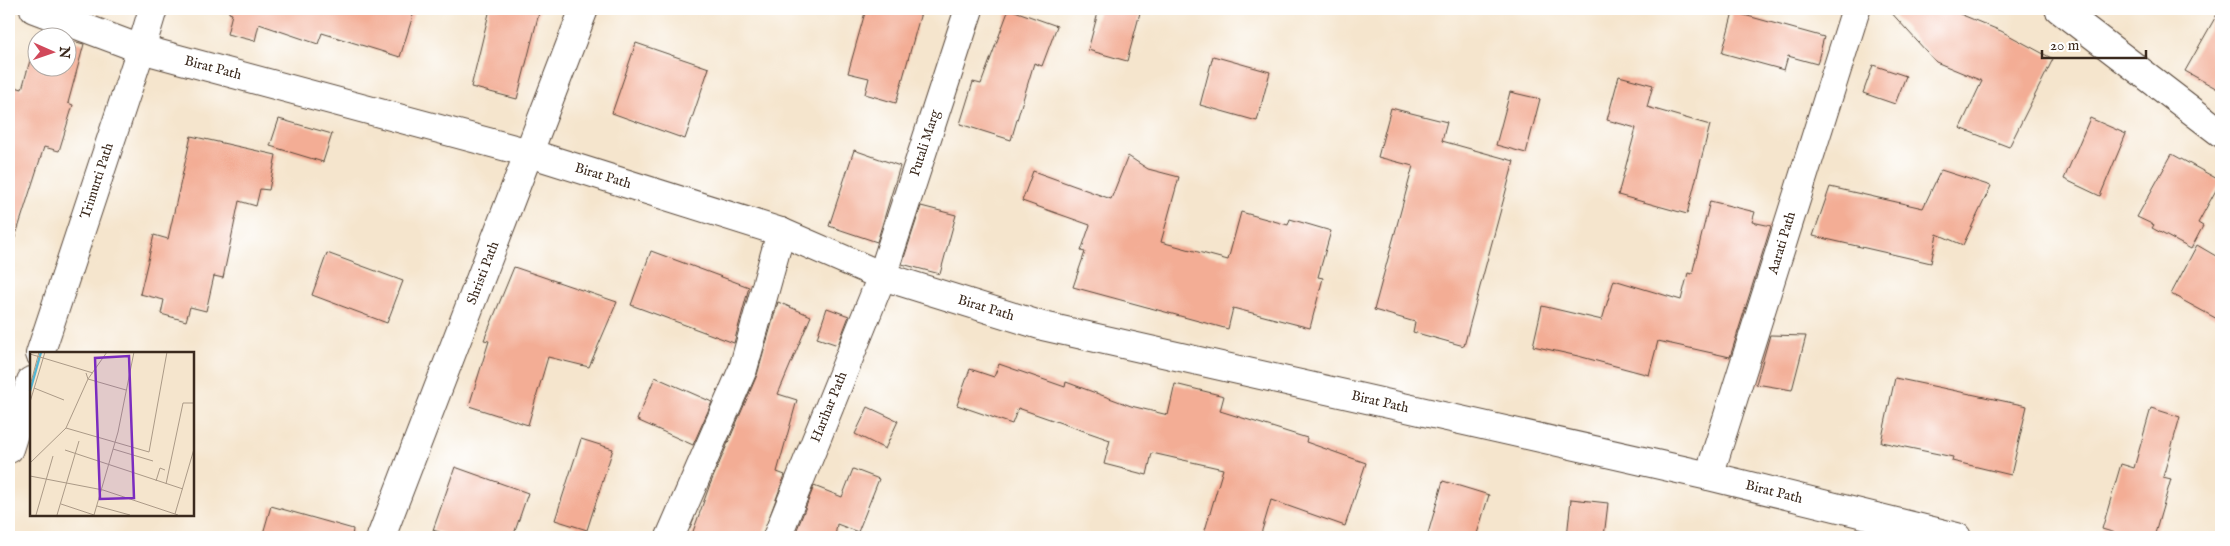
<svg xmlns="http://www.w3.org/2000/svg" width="2230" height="546" viewBox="0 0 2230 546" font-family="'IM FELL English',serif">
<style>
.building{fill:#f3ad95}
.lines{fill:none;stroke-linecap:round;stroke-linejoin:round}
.minor-casing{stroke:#574638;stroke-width:30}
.tertiary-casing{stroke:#574638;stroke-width:30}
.minor{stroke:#fff;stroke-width:28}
.tertiary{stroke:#fff;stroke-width:28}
.labels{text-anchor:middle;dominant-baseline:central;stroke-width:5;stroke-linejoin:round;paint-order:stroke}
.street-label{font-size:14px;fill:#3b2a1e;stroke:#fff}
.inset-river{fill:none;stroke:#54b5d3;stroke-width:2.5}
.inset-road{fill:none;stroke:#ab9a87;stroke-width:1}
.view{fill:#7b2cbf;fill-opacity:0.15;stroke:#7b2cbf;stroke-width:2.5}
.inset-edge{fill:none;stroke:#3b2a1e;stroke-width:2.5}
</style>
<rect width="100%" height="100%" fill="#fff"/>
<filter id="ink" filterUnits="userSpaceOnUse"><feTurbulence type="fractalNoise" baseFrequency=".02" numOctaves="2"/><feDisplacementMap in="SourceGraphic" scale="10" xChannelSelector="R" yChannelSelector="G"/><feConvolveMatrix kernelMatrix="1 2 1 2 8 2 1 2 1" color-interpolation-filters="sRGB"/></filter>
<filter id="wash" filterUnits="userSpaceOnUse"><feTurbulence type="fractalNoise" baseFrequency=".0096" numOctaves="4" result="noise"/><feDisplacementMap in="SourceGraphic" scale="20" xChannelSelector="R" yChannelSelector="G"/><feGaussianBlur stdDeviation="1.12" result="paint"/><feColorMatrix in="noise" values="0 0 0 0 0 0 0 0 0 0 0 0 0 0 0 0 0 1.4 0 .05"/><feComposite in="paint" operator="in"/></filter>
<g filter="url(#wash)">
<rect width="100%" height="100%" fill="#f5e5cd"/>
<g id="blocks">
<!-- building -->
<g class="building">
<polygon points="229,9 415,9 400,57 322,33 318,44 259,24 255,41 227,34 232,14 229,13"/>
<polygon points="490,9 540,9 517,99 471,87"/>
<polygon points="866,9 922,9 896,103 865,94 869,78 848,73"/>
<polygon points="1009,9 1057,26 1042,66 1034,63 1011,140 960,124 973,82 981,84"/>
<polygon points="1099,9 1141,9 1127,61 1088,50"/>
<polygon points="1888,9 1948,9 2001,31 2053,59 2009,147 1960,128 1982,81 1936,62"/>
<polygon points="2220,9 2221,9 2221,91 2185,71"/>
<polygon points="1733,12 1824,37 1817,64 1788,56 1784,70 1722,53"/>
<polygon points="38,32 59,38 38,38 38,68 68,68 68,40 84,44 68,103 73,105 59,151 44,147 15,238 9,237 9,85 22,89"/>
<polygon points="636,43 709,68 685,139 612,113"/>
<polygon points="1213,56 1270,72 1257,121 1200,105"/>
<polygon points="1873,65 1906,76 1895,104 1863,93"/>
<polygon points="1619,76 1653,85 1647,107 1710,125 1687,214 1618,195 1636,128 1607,120"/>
<polygon points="1510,92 1540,99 1526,153 1496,145"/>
<polygon points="1391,108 1447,122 1442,141 1514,161 1464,346 1413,332 1415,322 1374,310 1413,166 1378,157"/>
<polygon points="2090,118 2126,134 2100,196 2064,179"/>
<polygon points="279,119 332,134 323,162 270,146"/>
<polygon points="191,136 276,155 269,190 260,189 256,206 239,201 223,278 214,276 206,311 190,307 186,321 161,314 164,300 140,294 154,235 168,239"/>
<polygon points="854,150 900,166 877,242 829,226"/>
<polygon points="2172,154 2221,181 2198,223 2203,226 2191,249 2152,228 2154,225 2137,217"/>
<polygon points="1128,156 1148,169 1179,177 1161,242 1228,260 1241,212 1288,225 1290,219 1331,231 1318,277 1323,278 1310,328 1233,308 1228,329 1073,287 1085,252 1081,251 1090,225 1022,201 1033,171 1111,199"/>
<polygon points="1941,170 1991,186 1963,245 1937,234 1931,263 1813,236 1830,187 1923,208"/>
<polygon points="1710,201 1755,212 1752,222 1771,226 1730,357 1658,341 1649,375 1578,356 1533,346 1542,306 1602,320 1614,280 1681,300 1688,273 1692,274"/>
<polygon points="921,206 956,215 940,274 902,264"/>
<polygon points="2197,245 2221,259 2221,321 2171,294"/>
<polygon points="651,251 749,287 734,343 631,305"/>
<polygon points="327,253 403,281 387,323 312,295"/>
<polygon points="514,267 617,302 589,367 548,357 528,425 469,406 489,341 484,340"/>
<polygon points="778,302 811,316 778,394 797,400 777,472 785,475 762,537 691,537 709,487 757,375"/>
<polygon points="827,308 849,316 838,345 817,338"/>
<polygon points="1770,335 1806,336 1792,390 1756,384"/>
<polygon points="999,364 1065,387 1066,382 1131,406 1168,415 1175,384 1224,396 1220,411 1307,438 1306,442 1366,463 1345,526 1271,500 1260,537 1203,537 1223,469 1152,453 1147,475 1104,464 1110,440 1018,408 1012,424 957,405 970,369 994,377"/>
<polygon points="655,377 712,402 693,445 637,420"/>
<polygon points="1895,378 2027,406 2011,475 1952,461 1953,457 1881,442"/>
<polygon points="868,407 898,421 885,449 855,434"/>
<polygon points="2151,408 2180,417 2163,477 2171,479 2154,537 2129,537 2102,529 2121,464 2134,468"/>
<polygon points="581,439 613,449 587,530 555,520"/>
<polygon points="455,467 528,493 513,537 454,537 433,530"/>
<polygon points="853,469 879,479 858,532 837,524 835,537 794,537 814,486 842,497"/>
<polygon points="1443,481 1489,495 1476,537 1427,537"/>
<polygon points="1571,499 1608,503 1604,537 1567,537"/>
<polygon points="271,506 353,529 352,537 262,537"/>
</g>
</g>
</g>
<g filter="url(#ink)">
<use href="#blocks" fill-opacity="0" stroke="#574638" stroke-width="1"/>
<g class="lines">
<!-- minor casing -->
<g class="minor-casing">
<g id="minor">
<polyline points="34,9 141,49 529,153 781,232 882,276 1043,326 1709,476 1957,537"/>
<polyline points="40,354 141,49 153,9"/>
<polyline points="9,449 31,381"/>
<polyline points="1709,476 1856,9"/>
<polyline points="381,537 584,9"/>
<polyline points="670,537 743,369 781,232"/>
<polyline points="777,537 882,276 969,9"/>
</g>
</g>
<!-- tertiary casing -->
<g class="tertiary-casing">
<polyline id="tertiary" points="2059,9 2221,133"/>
</g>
<!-- minor -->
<use href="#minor" class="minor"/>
<!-- tertiary -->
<use href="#tertiary" class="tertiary"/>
</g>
</g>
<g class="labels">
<!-- street labels -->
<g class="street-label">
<text transform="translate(213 68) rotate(15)">Birat Path</text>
<text transform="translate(925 143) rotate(-72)">Putali Marg</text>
<text transform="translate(603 176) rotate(17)">Birat Path</text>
<text transform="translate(97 181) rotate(-72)">Trimurti Path</text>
<text transform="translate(1782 243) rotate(-73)">Aarati Path</text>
<text transform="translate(483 273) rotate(-69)">Shristi Path</text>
<text transform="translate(986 308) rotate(17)">Birat Path</text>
<text transform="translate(1380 402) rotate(13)">Birat Path</text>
<text transform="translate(829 407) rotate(-68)">Harihar Path</text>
<text transform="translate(1774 492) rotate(14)">Birat Path</text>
</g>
</g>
<!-- overview -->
<g transform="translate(30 352)">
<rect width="164" height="164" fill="#f5e5cd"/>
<path class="inset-river" d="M0 39 11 0"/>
<path class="inset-road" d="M0 2 63 21M56 21 58 27 96 38M0 34 9 0M4 36 34 48M0 50 15 0M36 76 119 100 137 0M83 97 123 109M35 98 153 137M0 111 36 76 58 27 77 0M0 124 73 138 148 163M126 129 130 116 135 118M136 132 153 51H164M31 152 64 163M67 154 100 163M145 162 164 97M6 163 23 104M27 163 49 89M64 163 88 80 104 0"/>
<path class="view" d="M99 4 104 146 70 147 65 6Z"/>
<rect width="164" height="164" class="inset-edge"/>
</g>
<!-- margin -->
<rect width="2230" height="546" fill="none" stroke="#fff" stroke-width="30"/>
<!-- north arrow -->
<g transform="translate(52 52) rotate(92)"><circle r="24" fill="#ffffff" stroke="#b1aaa5"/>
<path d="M0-4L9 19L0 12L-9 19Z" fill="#d1495b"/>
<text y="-8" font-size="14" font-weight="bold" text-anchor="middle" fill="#3b2a1e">N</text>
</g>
<!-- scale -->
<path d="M2042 50v8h104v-8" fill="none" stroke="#3b2a1e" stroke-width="2.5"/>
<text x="2050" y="50" font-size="15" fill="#3b2a1e" stroke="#ffffff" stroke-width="4" paint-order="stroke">20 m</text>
</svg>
